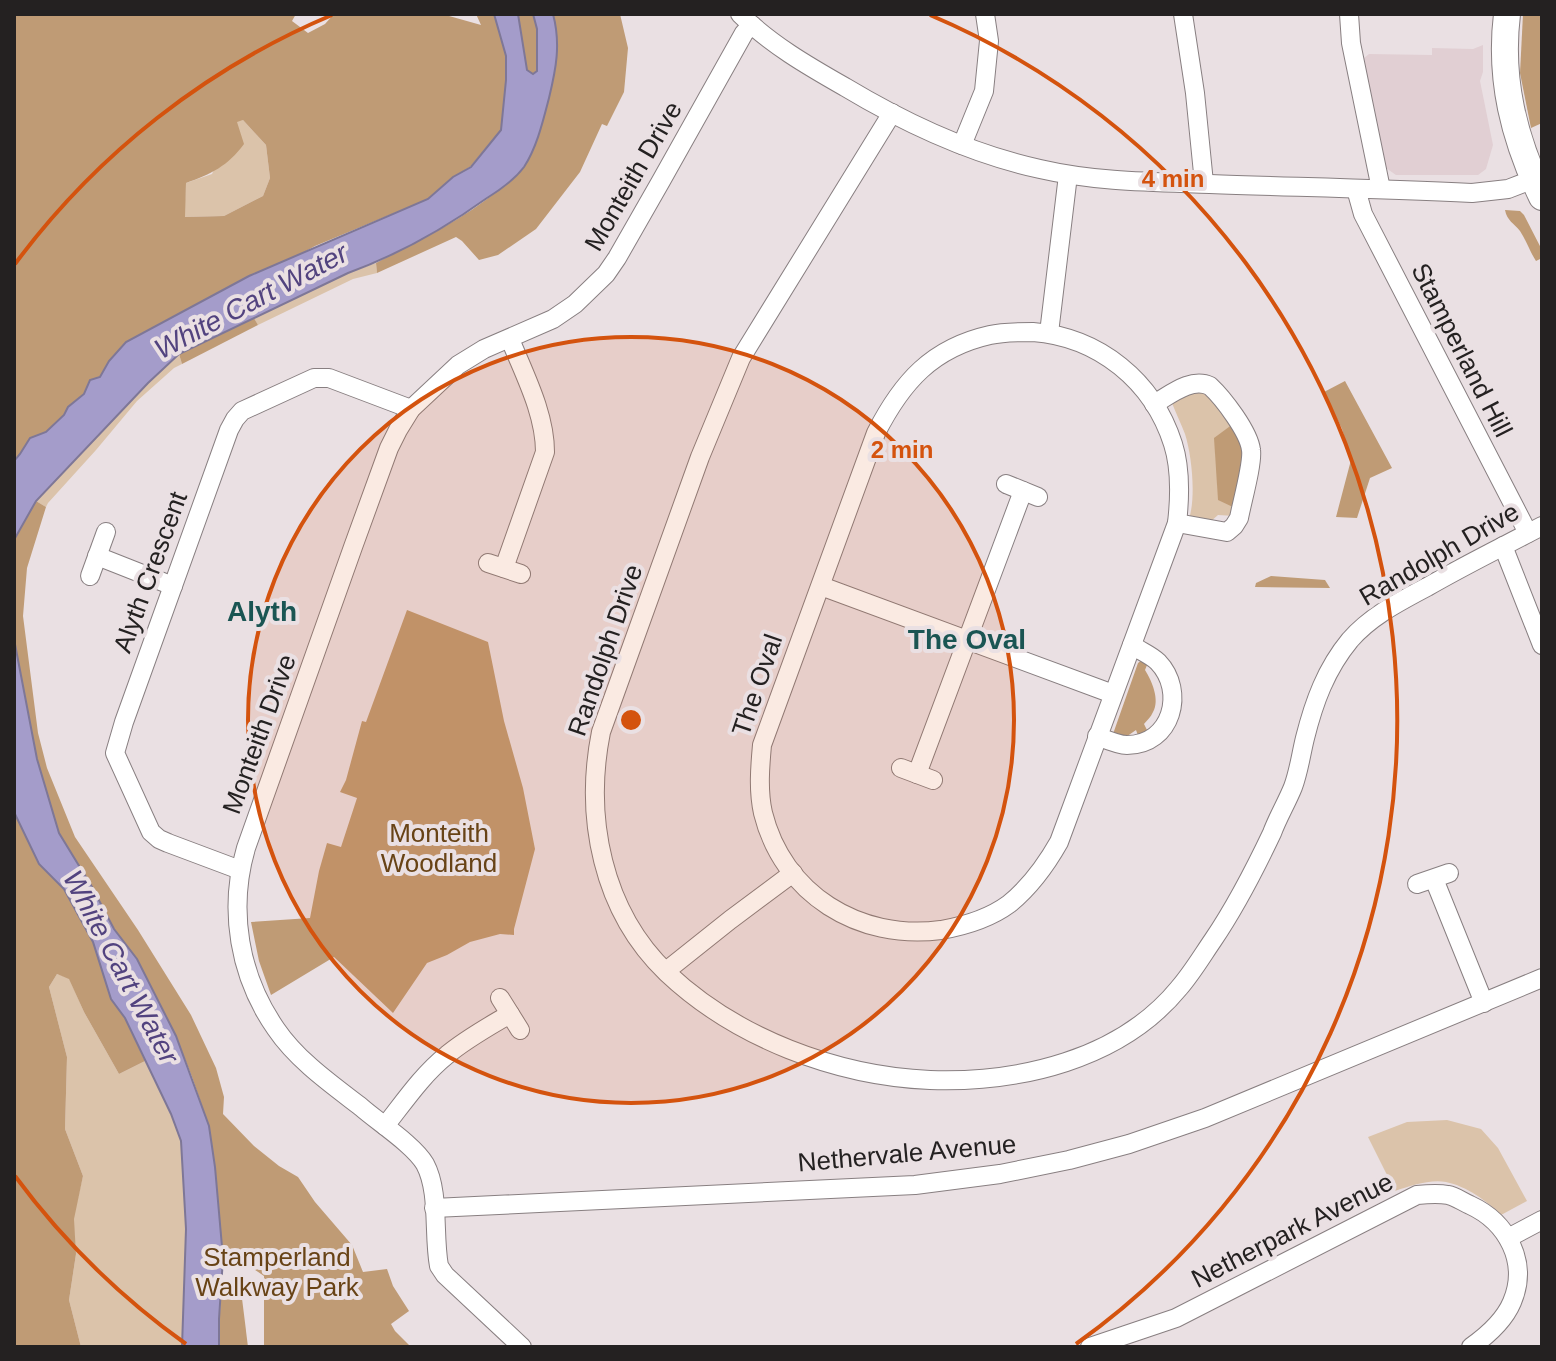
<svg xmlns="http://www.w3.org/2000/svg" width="1556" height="1361" viewBox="0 0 1556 1361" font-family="Helvetica,sans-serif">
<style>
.built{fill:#e1cfd3}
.green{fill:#dbc3aa}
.forest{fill:#bf9b75;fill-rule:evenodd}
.water{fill:#a49cca;stroke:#7e7797;stroke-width:2}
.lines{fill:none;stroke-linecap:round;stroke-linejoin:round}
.street-casing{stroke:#887f81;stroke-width:20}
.secondary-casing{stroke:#887f81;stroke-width:28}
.street{stroke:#fff;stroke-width:18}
.secondary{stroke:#fff;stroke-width:26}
.ring{fill:none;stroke:#d4530e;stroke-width:4}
.labels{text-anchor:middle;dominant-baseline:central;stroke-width:8;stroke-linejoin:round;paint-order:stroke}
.street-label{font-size:26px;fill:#242121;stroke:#eae0e3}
.park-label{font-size:26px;fill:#684316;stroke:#eae0e3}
.water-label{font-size:28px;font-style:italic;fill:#52437f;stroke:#eae0e3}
.neighbourhood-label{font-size:28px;font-weight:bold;fill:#1a5553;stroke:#eae0e3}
.centre{fill:#d4530e;stroke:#eae0e3;stroke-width:4}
.ring-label{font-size:24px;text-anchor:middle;font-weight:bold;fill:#d4530e;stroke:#eae0e3;stroke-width:8;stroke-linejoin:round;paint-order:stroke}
</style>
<rect width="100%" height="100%" fill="#eae0e3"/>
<!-- built -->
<polygon class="built" points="1483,45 1483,72 1480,81 1493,145 1486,169 1478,175 1396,175 1386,168 1363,59 1369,54 1432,55 1432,48 1473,49"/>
<!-- green -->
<g class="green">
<polygon points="243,120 266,145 270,178 263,196 224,216 184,217 186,183 212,174 236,121"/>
<polygon points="376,263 377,273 353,279 258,325 254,318 348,273"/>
<polygon points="179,354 182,364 174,368 137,401 96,450 48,503 46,507 36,501 148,383"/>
<path d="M1205 390 1242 437 1235 516 1218 515 1210 522 1189 519C1196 497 1192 456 1185 434 1181 424 1176 413 1172 403L1176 398Z"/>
<polygon points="57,974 69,978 84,1012 119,1074 145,1061 171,1115 181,1141 186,1229 182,1347 81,1347 69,1300 76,1254 73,1219 83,1176 65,1129 67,1057 49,987"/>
<path d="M1447 1120 1481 1129 1498 1148 1527 1201 1501 1215C1487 1201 1466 1186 1446 1182 1430 1179 1410 1186 1395 1191L1368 1137 1407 1122Z"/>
</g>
<!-- forest -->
<g class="forest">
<path d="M14 14H296L292 21 308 33 325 24 334 14H442L481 25 476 14H494L506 56V80L501 130 470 167 453 177 428 199 315 246 109 361 100 377 90 380 84 394 68 407 64 415 46 432 30 438 20 454 14 461ZM243 120 266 145 270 178 263 196 224 216 185 217 186 183C211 174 228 166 244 144L237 122Z"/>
<polygon points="518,14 533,14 537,29 537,71 533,74 527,70"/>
<path d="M553 14H620L628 48 624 92 607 126 602 124 580 172 536 229 498 255 479 260 462 241 456 237 377 273 376 263C421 239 468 218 506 183 512 178 519 173 524 167 537 147 543 121 549 98 556 69 561 44 553 14Z"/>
<polygon points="1523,14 1542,14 1542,123 1531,128 1520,73"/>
<path d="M1505 210 1520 211 1524 215 1542 250V258L1536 261C1530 252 1526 240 1520 231 1514 223 1507 221 1505 210Z"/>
<polygon points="254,318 258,325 182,364 179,354"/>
<polygon points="1345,381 1392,468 1370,478 1357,518 1336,517 1351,460 1342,429 1324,392"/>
<polygon points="1233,424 1246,447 1235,508 1218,500 1214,438"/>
<polygon points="36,501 46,507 27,568 23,616 38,733 47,768 75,837 138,930 191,1015 216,1068 224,1097 223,1114 254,1146 279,1166 298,1177 315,1202 352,1245 363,1272 387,1269 393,1286 409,1311 391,1324 395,1331 411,1347 264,1347 264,1276 242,1261 223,1258 215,1167 209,1126 192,1077 176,1036 137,959 114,929 92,887 59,833 37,759 14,639 14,540"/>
<polygon points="1271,576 1325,580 1330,588 1255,587 1256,583"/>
<polygon points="407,610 488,642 504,721 523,788 535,849 514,929 514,935 500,934 470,942 447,955 427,963 393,1013 334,957 271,995 259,961 251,922 310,918 319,871 327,843 341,847 357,798 340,792 346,780 362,721 366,722"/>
<path d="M1142 660H1149L1145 670C1152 681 1160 700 1153 712 1151 717 1147 720 1144 724L1149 734 1139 738 1136 730 1123 739 1113 734 1138 663Z"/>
<polygon points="14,812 39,864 64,889 93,942 111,999 125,1018 145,1061 119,1074 84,1012 69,979 57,974 49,987 67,1057 65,1129 83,1176 74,1219 76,1254 69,1300 81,1347 14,1347"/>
<polygon points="221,1281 240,1282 248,1347 219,1347"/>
</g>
<!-- water -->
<g class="water">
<path d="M494 14H518L527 70 533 74 537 71V29L533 14H553C561 44 556 69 549 98 543 121 537 147 524 167 515 179 500 190 487 198 444 229 397 255 348 273L179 354 148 383 36 501 14 540V461L20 454 30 438 46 432 64 415 68 407 84 394 90 380 100 377 109 361 126 342 249 276 428 199 453 177 471 167 501 130 506 80V56Z"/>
<polygon points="14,639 37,759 59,833 92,887 114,929 137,959 176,1036 209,1126 215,1167 223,1258 219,1319 219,1347 182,1347 186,1229 181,1141 171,1114 125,1018 111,999 93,942 64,889 39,864 14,812"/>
</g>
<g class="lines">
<!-- street casing -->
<g class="street-casing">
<g id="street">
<path d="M740 14C770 44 808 66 845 87 905 123 971 154 1040 169 1096 182 1153 182 1210 184 1297 187 1385 189 1472 193L1508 189 1534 179"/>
<polyline points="1183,14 1195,93 1204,183"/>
<polyline points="1349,14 1351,43 1381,189"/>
<path d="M892 113 741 358 700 457 601 732C584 817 602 911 667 973 736 1038 836 1076 930 1080 1019 1083 1120 1060 1179 988 1192 973 1202 956 1213 940 1236 906 1254 871 1272 833 1278 817 1287 802 1293 787 1299 771 1301 754 1305 738 1314 702 1326 669 1350 640 1371 616 1399 602 1427 587 1465 565 1504 546 1542 526"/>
<polyline points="962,145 984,91 989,41 985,14"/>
<polyline points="1356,189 1363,214 1528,533"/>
<path d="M1033 332C1099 337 1153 381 1173 444 1181 469 1180 497 1177 523L1059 842C1046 865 1030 887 1009 904 990 918 964 926 941 930 859 941 783 894 763 813 758 791 760 767 762 745L876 433C902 382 932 348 990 335 1003 332 1019 332 1033 332Z"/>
<polyline points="1049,333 1068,175"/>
<path d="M1154 404C1170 395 1191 377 1210 386 1223 398 1249 432 1251 450 1253 463 1242 502 1239 518L1234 526 1227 532 1177 523"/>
<polyline points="1006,484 1038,497"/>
<polyline points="1503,546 1542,645"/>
<polyline points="97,556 173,586"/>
<polyline points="488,563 521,574"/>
<path d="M504 568 545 452C545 413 524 374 510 339"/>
<polyline points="90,576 106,532"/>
<polyline points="821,586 1113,694"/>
<path d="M1097 736C1107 740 1118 745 1127 745 1172 745 1186 691 1158 662 1151 655 1140 651 1132 645"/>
<polyline points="901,768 933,780"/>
<polyline points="917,774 1023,491"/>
<polyline points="240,870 168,843 159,839 151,832 115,753 124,722 229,430 235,419 242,411 314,378 329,378 411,409"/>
<polyline points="1434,879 1484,1003"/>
<polyline points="1417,884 1449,873"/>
<polyline points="666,971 730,920 793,873"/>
<polyline points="500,998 520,1030"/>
<path d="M385 1126C404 1102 422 1075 447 1055 466 1039 488 1027 510 1014"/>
<polyline points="434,1208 915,1185 1000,1174 1069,1160 1129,1144 1205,1118 1542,978"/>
<polyline points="1508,1238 1542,1220"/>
<path d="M522 1347 445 1275 439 1266C433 1234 440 1192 425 1164 414 1145 378 1122 361 1107 331 1084 297 1060 276 1029 239 976 228 910 246 848L353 547 389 448 398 430 411 409 458 365 484 349 553 319 575 304 606 274 617 258 661 181 744 33 752 25"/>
<path d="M1090 1347 1176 1318 1417 1195C1427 1194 1438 1193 1448 1195 1455 1196 1463 1202 1470 1205 1507 1222 1529 1262 1512 1302 1504 1321 1488 1335 1471 1347"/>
</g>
</g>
<!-- secondary casing -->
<g class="secondary-casing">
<path id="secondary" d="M1507 14C1499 80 1514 138 1542 197"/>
</g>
<!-- street -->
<use href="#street" class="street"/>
<!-- secondary -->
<use href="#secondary" class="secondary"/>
</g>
<!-- distance rings -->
<circle cx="631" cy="720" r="383" fill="#d4530e" fill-opacity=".12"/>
<g class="ring">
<circle cx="631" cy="720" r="383"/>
<path d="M186 1344A766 766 0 0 1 15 1176M15 264A766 766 0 0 1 332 15M930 15A766 766 0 0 1 1076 1344"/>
</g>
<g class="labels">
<!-- street labels -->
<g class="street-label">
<text transform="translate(633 176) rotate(-60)">Monteith Drive</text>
<text transform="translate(1462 350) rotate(63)">Stamperland Hill</text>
<text transform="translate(1439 554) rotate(-30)">Randolph Drive</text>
<text transform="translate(150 572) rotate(-70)">Alyth Crescent</text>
<text transform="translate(605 650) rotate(-71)">Randolph Drive</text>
<text transform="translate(757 685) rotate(-71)">The Oval</text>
<text transform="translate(259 734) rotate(-70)">Monteith Drive</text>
<text transform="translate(907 1153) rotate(-5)">Nethervale Avenue</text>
<text transform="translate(1292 1230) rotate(-27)">Netherpark Avenue</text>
</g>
<!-- park labels -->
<g class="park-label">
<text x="439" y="833">Monteith<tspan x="439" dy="30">Woodland</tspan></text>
<text x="277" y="1257">Stamperland<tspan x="277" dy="30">Walkway Park</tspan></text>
</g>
<!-- water labels -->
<g class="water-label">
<text transform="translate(251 301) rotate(-28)">White Cart Water</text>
<text transform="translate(121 967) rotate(62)">White Cart Water</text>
</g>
<!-- neighbourhood labels -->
<g class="neighbourhood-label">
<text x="262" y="611">Alyth</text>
<text x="967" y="639">The Oval</text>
</g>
</g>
<circle cx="631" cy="720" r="12" class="centre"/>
<g class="ring-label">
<text x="1173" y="187">4 min</text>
<text x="902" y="458">2 min</text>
</g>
<!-- border -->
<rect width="1556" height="1361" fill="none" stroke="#242121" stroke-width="32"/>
</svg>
